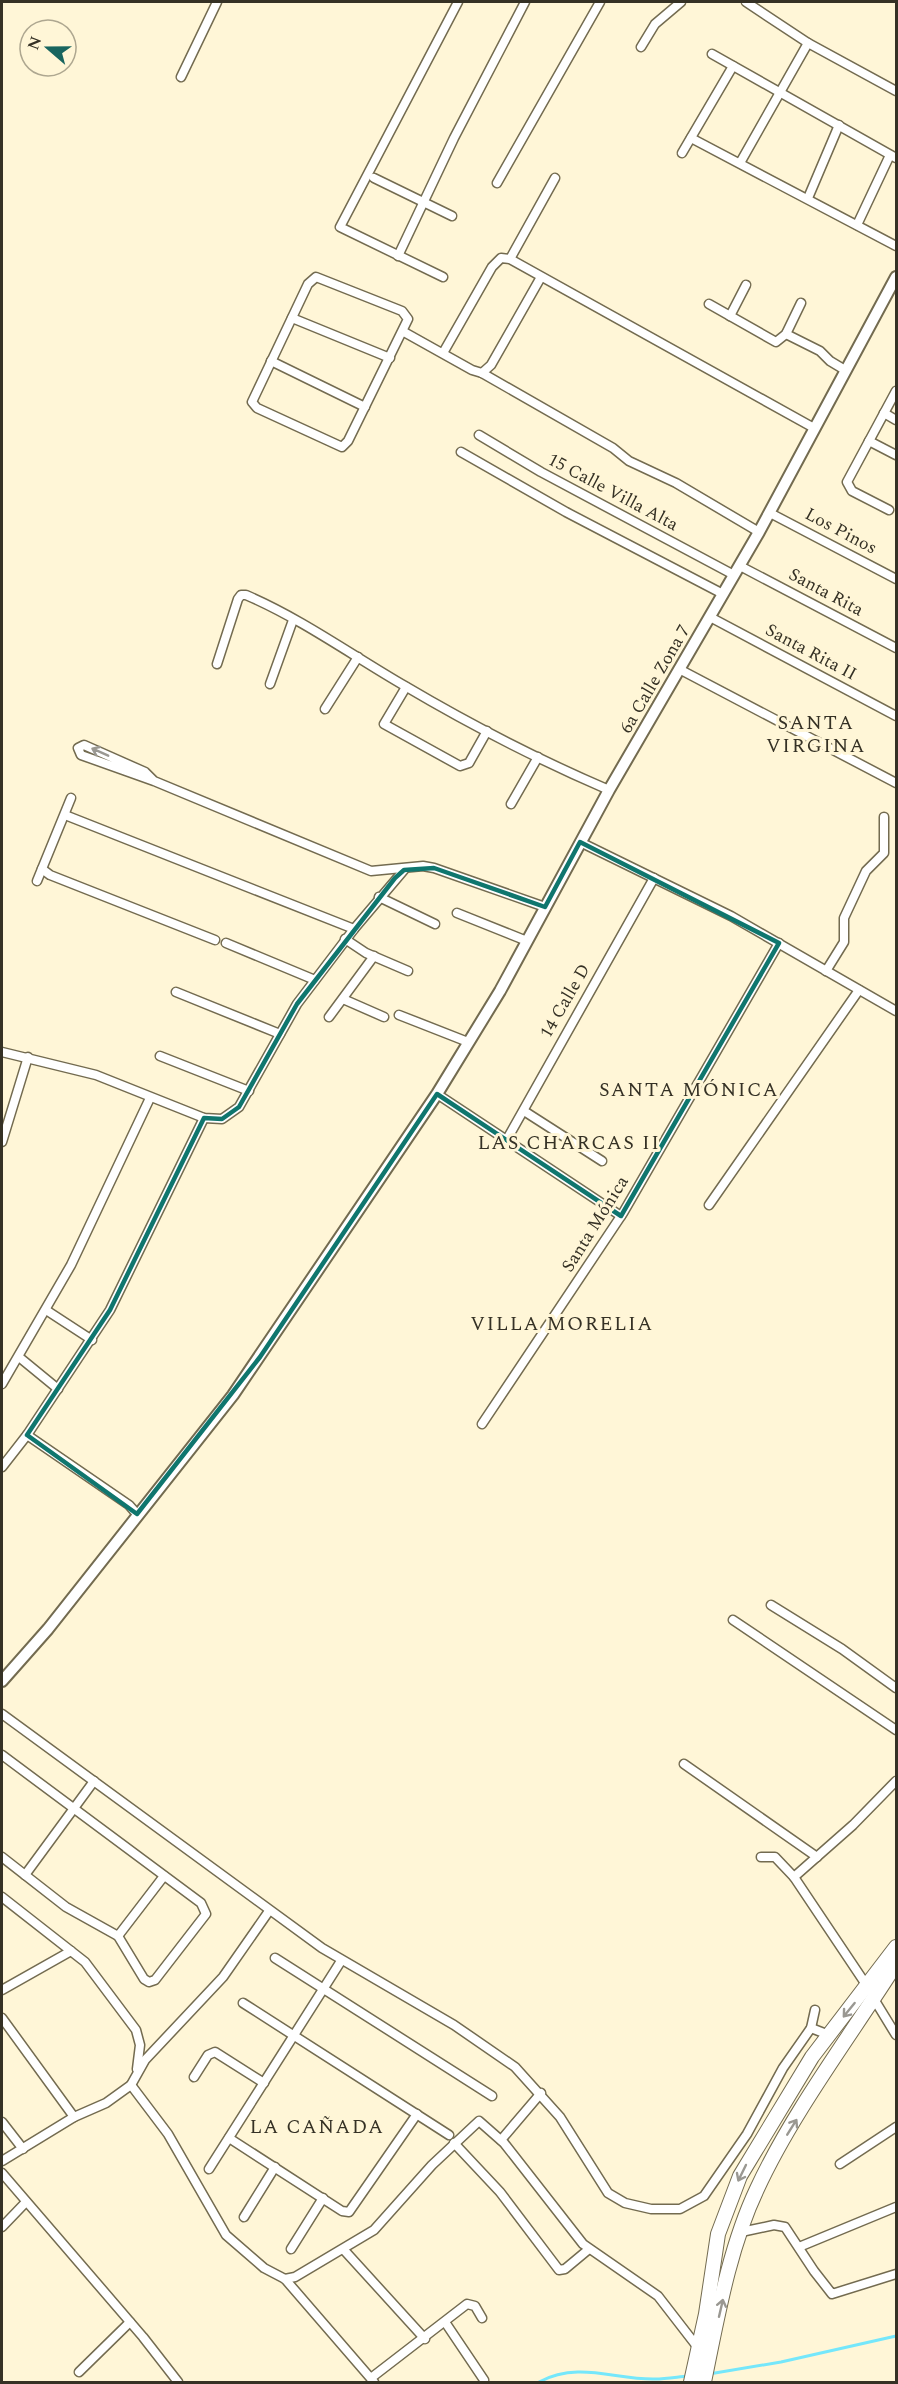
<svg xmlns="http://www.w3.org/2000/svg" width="898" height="2384" viewBox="0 0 898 2384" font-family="Spectral,serif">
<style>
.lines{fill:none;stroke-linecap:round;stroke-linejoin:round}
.stream{stroke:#75e7fb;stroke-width:3}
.minor-casing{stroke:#736b50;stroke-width:11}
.tertiary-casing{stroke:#736b50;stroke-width:14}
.trunk-casing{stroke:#736b50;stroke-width:16}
.minor{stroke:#fff;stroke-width:8}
.tertiary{stroke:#fff;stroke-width:10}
.trunk{stroke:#fff;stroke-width:14}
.oneway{stroke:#9a9892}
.marked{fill:none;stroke:#0f766e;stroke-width:4.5;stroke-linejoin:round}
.labels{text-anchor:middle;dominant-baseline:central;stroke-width:6;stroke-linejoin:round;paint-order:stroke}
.street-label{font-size:18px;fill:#353125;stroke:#fff6d7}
.neighbourhood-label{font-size:20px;letter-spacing:1.5px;fill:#353125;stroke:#fff6d7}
</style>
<rect width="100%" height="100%" fill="#fff6d7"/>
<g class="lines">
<!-- stream -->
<g class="stream">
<polyline points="709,2374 781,2362 896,2336"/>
<path d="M539 2382C579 2361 615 2380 655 2379 666 2379 677 2377 688 2376"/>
</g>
<!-- minor casing -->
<g class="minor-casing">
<g id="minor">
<polyline points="746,2 808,43 896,91"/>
<polyline points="641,47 655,24 681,2"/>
<polyline points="712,54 896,158"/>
<polyline points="181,77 217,2"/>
<polyline points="691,138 896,246"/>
<polyline points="682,153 733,66"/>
<polyline points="740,163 808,43"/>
<polyline points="374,178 452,216"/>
<polyline points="497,183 600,2"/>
<polyline points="808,198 839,125"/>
<polyline points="857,225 890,155"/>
<polyline points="398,256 454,138 525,2"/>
<polyline points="510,259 555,178"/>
<polygon points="316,277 402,311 408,319 348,441 342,447 257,408 252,402 308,284"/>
<polyline points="443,277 340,227 458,2"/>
<polyline points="709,304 776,342 786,334 801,303"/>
<polyline points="730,316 746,285"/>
<polyline points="292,318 390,358"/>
<polyline points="404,332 472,370 482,373 613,448 629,461 676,483 759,532"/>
<polyline points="786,334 820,351 830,361 845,370"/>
<polyline points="443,353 492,267 501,258 510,259 814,428"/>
<polyline points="271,361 365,407"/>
<polyline points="482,373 491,365 541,277"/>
<polyline points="884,413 896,420"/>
<polyline points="479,435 541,472 734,575"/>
<polyline points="869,441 896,455"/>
<polyline points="461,452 566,512 723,594"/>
<polyline points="889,510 852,491 847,482 896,391"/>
<polyline points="770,513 896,579"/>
<polyline points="740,566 896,648"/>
<polyline points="710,617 896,716"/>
<path d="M217 664 238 599 241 595H246C302 619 353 656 405 686 471 725 539 760 609 790"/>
<polyline points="679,669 896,783"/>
<polyline points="270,684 293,620"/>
<polyline points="406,687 384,724 460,766 469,763 487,731"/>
<polyline points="325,709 358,657"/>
<polyline points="154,781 145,772 84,745 78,748 81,755 154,781 371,871 423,866 434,868 545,907"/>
<polyline points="511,804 538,757"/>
<polyline points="65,815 354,929"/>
<polyline points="580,842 731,916 896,1011"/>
<polyline points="42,869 50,875 215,940"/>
<polyline points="37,881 71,798"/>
<polyline points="379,897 435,924"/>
<polyline points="457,913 527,941"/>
<polyline points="345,939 366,953 408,971"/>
<polyline points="226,943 315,980"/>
<polyline points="826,971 844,942 844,918 866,871 884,853 884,817"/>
<polyline points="176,992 280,1034"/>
<polyline points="343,999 384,1017"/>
<polyline points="399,1015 468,1042"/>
<polyline points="329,1017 374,956"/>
<polyline points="2,1052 96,1075 204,1118 222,1119 239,1107 297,1004 354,929 404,870"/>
<polyline points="160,1056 249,1091"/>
<polyline points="437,1094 621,1216"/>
<polyline points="524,1111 602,1161"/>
<polyline points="506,1141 654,878"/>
<polyline points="2,1142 28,1057"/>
<polyline points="709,1205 859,990"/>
<polyline points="46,1310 92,1340"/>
<polyline points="19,1357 58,1389"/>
<polyline points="2,1384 71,1265 150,1098"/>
<polyline points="482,1424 623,1213 779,943"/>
<polyline points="27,1435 129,1505 137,1514"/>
<polyline points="2,1467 27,1435 110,1310 204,1118"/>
<polyline points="771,1605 842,1649 896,1688"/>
<polyline points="733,1620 896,1730"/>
<polyline points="2,1714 322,1948 454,2025 515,2067 560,2117 608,2193 625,2203 651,2209 680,2209 704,2196 747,2134 783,2068 811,2028 815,2010"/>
<polyline points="2,1755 201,1903 206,1914 155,1980 149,1982 144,1979 118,1936 66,1907 2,1857"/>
<polyline points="684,1764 817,1857"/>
<polyline points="761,1857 775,1857 794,1877 867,1986"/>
<polyline points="25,1875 94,1781"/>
<polyline points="794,1877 853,1825 896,1781"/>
<polyline points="2,1897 85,1962 136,2030 140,2045 137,2069"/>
<polyline points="118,1936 164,1876"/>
<polyline points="275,1958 492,2096"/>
<polyline points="2,1990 71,1951"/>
<polyline points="874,1999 896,2035"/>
<polyline points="243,2003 449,2135"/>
<polyline points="2,2018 74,2117"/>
<polyline points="811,2028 829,2035"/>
<polyline points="194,2077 208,2055 215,2052 264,2083"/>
<polyline points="131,2085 168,2134 226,2235 264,2268 285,2279 374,2382"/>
<polyline points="2,2122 23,2149"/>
<polyline points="229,2138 342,2211 349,2212 417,2114"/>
<polyline points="501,2140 541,2093"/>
<polyline points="454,2143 500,2192 559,2270 565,2269 589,2249"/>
<polyline points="2,2161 74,2117 106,2103 131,2085 145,2060 223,1977 269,1911"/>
<polyline points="840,2164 896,2127"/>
<polyline points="209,2169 341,1961"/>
<polyline points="2,2173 143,2337 178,2382"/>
<polyline points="244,2217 275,2167"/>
<polyline points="2,2227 26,2202"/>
<polyline points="741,2232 774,2225 785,2227 814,2271 832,2294 896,2274"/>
<polyline points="799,2247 896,2207"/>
<polyline points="291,2249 323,2198"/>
<polyline points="344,2250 425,2339"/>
<polyline points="285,2279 295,2277 374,2230 432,2165 479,2121 504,2143 583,2244 658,2296 699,2349"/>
<polyline points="445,2322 484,2380"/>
<polyline points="79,2372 130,2322"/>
<polyline points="371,2378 467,2304 475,2306 482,2318"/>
</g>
</g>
<!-- tertiary casing -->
<g class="tertiary-casing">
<polyline id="tertiary" points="2,1681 48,1629 233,1395 437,1094 500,991 609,790 759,532 896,277"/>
</g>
<!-- trunk casing -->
<g class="trunk-casing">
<g id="trunk">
<polyline points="691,2382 706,2314 718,2234 740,2176 812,2057 896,1947"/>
<path d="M704 2382C717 2319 729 2248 757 2189 792 2113 851 2035 896 1964"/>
</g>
</g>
<!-- minor -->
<use href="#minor" class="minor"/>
<!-- tertiary -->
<use href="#tertiary" class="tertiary"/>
<!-- trunk -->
<use href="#trunk" class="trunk"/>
</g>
<!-- one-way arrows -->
<defs><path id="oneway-shaft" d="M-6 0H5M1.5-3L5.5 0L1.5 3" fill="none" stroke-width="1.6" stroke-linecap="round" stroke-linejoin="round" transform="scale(1.5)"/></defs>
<g class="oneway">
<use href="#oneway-shaft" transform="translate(100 752) rotate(-156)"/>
<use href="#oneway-shaft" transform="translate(849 2010) rotate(129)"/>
<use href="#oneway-shaft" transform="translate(792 2127) rotate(-58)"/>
<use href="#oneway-shaft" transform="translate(742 2173) rotate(116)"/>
<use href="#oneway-shaft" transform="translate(721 2308) rotate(-77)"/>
</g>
<!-- marked area -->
<path class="marked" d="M580 842 779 943 621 1216 437 1094 260 1357 137 1514 27 1435 110 1310 204 1118 222 1119 239 1107 297 1004 395 878 404 870 434 868 545 907Z"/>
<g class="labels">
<!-- street labels -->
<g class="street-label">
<text transform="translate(613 492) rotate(28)">15 Calle Villa Alta</text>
<text transform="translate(841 531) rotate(28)">Los Pinos</text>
<text transform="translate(826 592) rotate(28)">Santa Rita</text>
<text transform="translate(811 652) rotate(28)">Santa Rita II</text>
<text transform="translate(655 679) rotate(-60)">6a Calle Zona 7</text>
<text transform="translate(565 1001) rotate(-60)">14 Calle D</text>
<text transform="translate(595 1224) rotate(-58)">Santa Mónica</text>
</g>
<!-- neighbourhood labels -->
<g class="neighbourhood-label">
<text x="816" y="723">SANTA<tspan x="816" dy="23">VIRGINA</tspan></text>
<text x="689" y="1090">SANTA MÓNICA</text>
<text x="569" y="1143">LAS CHARCAS II</text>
<text x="562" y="1324">VILLA MORELIA</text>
<text x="317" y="2127">LA CAÑADA</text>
</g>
</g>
<!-- border -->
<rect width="898" height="2384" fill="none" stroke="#353125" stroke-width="6"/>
<!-- north arrow -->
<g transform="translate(48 48) rotate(290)"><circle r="28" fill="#fff6d7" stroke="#aea790" stroke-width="1.5"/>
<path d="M0-4.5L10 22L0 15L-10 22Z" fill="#18655f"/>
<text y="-9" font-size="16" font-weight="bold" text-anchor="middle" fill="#353125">N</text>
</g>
</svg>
